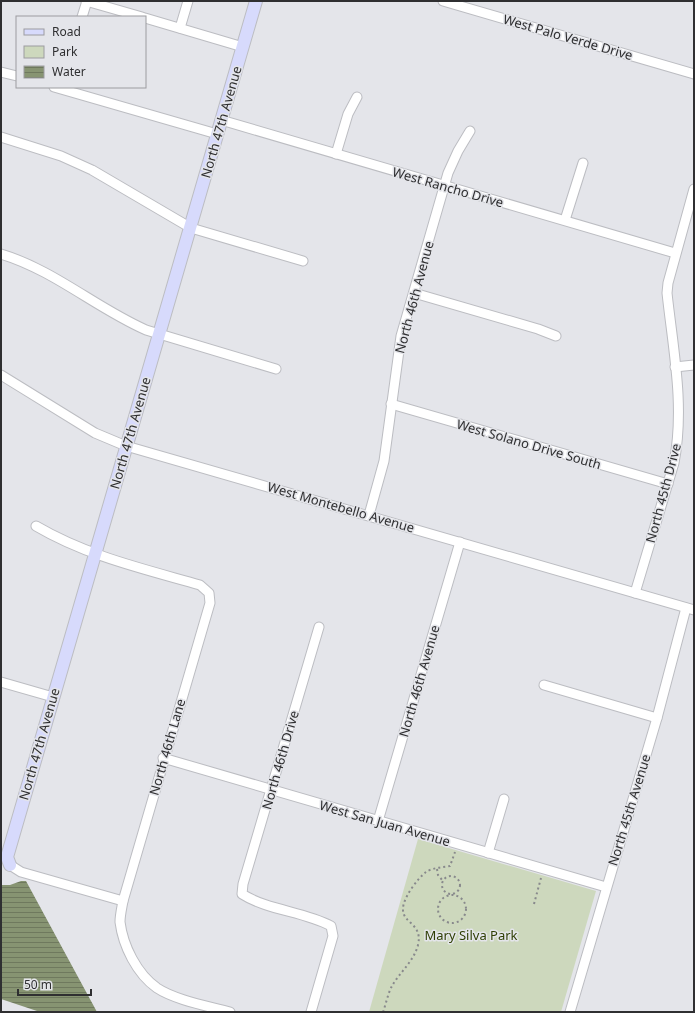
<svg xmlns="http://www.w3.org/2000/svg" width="695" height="1013" viewBox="0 0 695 1013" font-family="'Noto Sans',sans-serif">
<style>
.green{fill:#cdd8bd}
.water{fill:url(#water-rules)}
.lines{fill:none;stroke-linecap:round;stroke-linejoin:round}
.street-casing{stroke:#bcbdc2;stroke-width:11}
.secondary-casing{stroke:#bcbdc2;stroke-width:14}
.path{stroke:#88898c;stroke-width:2;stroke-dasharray:2 3;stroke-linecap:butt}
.street{stroke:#fff;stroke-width:9}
.secondary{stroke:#d7dafc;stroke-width:12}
.labels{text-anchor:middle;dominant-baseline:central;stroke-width:3;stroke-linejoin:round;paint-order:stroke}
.street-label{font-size:13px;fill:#2f2f31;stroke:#e4e5ea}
.park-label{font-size:13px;fill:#2f3f04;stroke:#e4e5ea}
</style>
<defs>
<pattern id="water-rules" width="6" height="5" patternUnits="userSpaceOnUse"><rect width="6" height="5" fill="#879472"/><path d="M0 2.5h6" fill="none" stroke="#6f795e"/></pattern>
</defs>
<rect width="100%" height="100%" fill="#e4e5ea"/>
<!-- green -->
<polygon class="green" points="418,839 596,891 561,1012 369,1012"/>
<!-- water -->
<polygon class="water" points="21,881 26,881 97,1012 40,1012 1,999 1,885 10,885"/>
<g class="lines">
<!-- street casing -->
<g class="street-casing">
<g id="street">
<polyline points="86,1 142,17"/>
<polyline points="443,1 694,74"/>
<polyline points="82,17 87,1"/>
<polyline points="145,18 243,47"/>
<polyline points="180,28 188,1"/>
<polyline points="1,72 17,76"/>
<polyline points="54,87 217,134"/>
<polyline points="221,120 675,253"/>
<polyline points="1,137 61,156 92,170 191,228 303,261"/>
<polyline points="336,154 348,114 357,97"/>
<polyline points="565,220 583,163"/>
<path d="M1 254C54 270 96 308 146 330L276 369"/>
<polyline points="414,293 538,329 556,336"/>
<polyline points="675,367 694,365"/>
<polyline points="1,375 95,433 126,446 694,610"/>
<polyline points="391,404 668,484"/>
<polyline points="369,515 384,461 401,336 448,173 458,151 470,131"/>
<path d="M36 526C87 556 144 569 200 585L209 593 210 603 123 901C122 907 120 915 120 922 123 946 137 974 157 988 175 1000 208 1006 230 1012"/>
<path d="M635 593 674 463C685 406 673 349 667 293L668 283 694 189"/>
<polyline points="1,682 53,697"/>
<polyline points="544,685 657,718"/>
<polyline points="163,758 606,887"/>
<polyline points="378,821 460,542"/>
<polyline points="488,853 504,799"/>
<polyline points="10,865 21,872 123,901"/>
<path d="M311 1012 333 936 331 926C303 911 269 911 242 894L243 884 319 627"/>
<polyline points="570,1012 657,718 686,608"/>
</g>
</g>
<!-- secondary casing -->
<g class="secondary-casing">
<polyline id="secondary" points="10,865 7,857 256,1"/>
</g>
<!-- path -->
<g class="path">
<polyline points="437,869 438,875 443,881"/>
<circle cx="451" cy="885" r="9"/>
<circle cx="452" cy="909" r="14"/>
<polyline points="534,904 541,878"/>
<path d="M383 1012C386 1004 388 993 392 986 400 972 414 961 418 945 423 924 403 923 403 910 402 899 418 878 426 872 432 868 443 867 450 866L455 852"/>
</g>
<!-- street -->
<use href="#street" class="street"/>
<!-- secondary -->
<use href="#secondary" class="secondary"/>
</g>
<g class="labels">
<!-- street labels -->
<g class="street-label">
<text transform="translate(568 37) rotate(16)">West Palo Verde Drive</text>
<text transform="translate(221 122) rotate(-74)">North 47th Avenue</text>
<text transform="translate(448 187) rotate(16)">West Rancho Drive</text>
<text transform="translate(414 297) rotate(-75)">North 46th Avenue</text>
<text transform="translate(130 433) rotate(-74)">North 47th Avenue</text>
<text transform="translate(529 444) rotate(16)">West Solano Drive South</text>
<text transform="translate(663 493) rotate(-75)">North 45th Drive</text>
<text transform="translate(341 507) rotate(16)">West Montebello Avenue</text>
<text transform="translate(419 681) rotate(-74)">North 46th Avenue</text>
<text transform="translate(39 744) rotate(-74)">North 47th Avenue</text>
<text transform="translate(167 747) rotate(-74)">North 46th Lane</text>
<text transform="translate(280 760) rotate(-74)">North 46th Drive</text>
<text transform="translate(629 810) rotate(-73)">North 45th Avenue</text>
<text transform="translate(385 823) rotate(16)">West San Juan Avenue</text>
</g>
<!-- park labels -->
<g class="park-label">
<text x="471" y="935">Mary Silva Park</text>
</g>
</g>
<!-- border -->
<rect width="695" height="1013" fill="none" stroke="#2f2f31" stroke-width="4"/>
<!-- legend -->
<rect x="16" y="16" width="130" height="72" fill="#e4e5ea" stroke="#9c9ca0"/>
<rect x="24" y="29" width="20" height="6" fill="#d7dafc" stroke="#9c9ca0"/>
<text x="52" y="36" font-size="12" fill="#2f2f31">Road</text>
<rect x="24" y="46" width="20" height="12" fill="#cdd8bd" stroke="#9c9ca0"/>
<text x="52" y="56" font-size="12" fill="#2f2f31">Park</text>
<rect x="24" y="66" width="20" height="12" fill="url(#water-rules)" stroke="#9c9ca0"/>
<text x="52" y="76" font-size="12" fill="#2f2f31">Water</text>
<!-- scale -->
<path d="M18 989v6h73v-6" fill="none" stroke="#2f2f31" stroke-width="2"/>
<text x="24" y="989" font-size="12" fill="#2f2f31" stroke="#e4e5ea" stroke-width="3" paint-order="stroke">50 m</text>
</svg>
